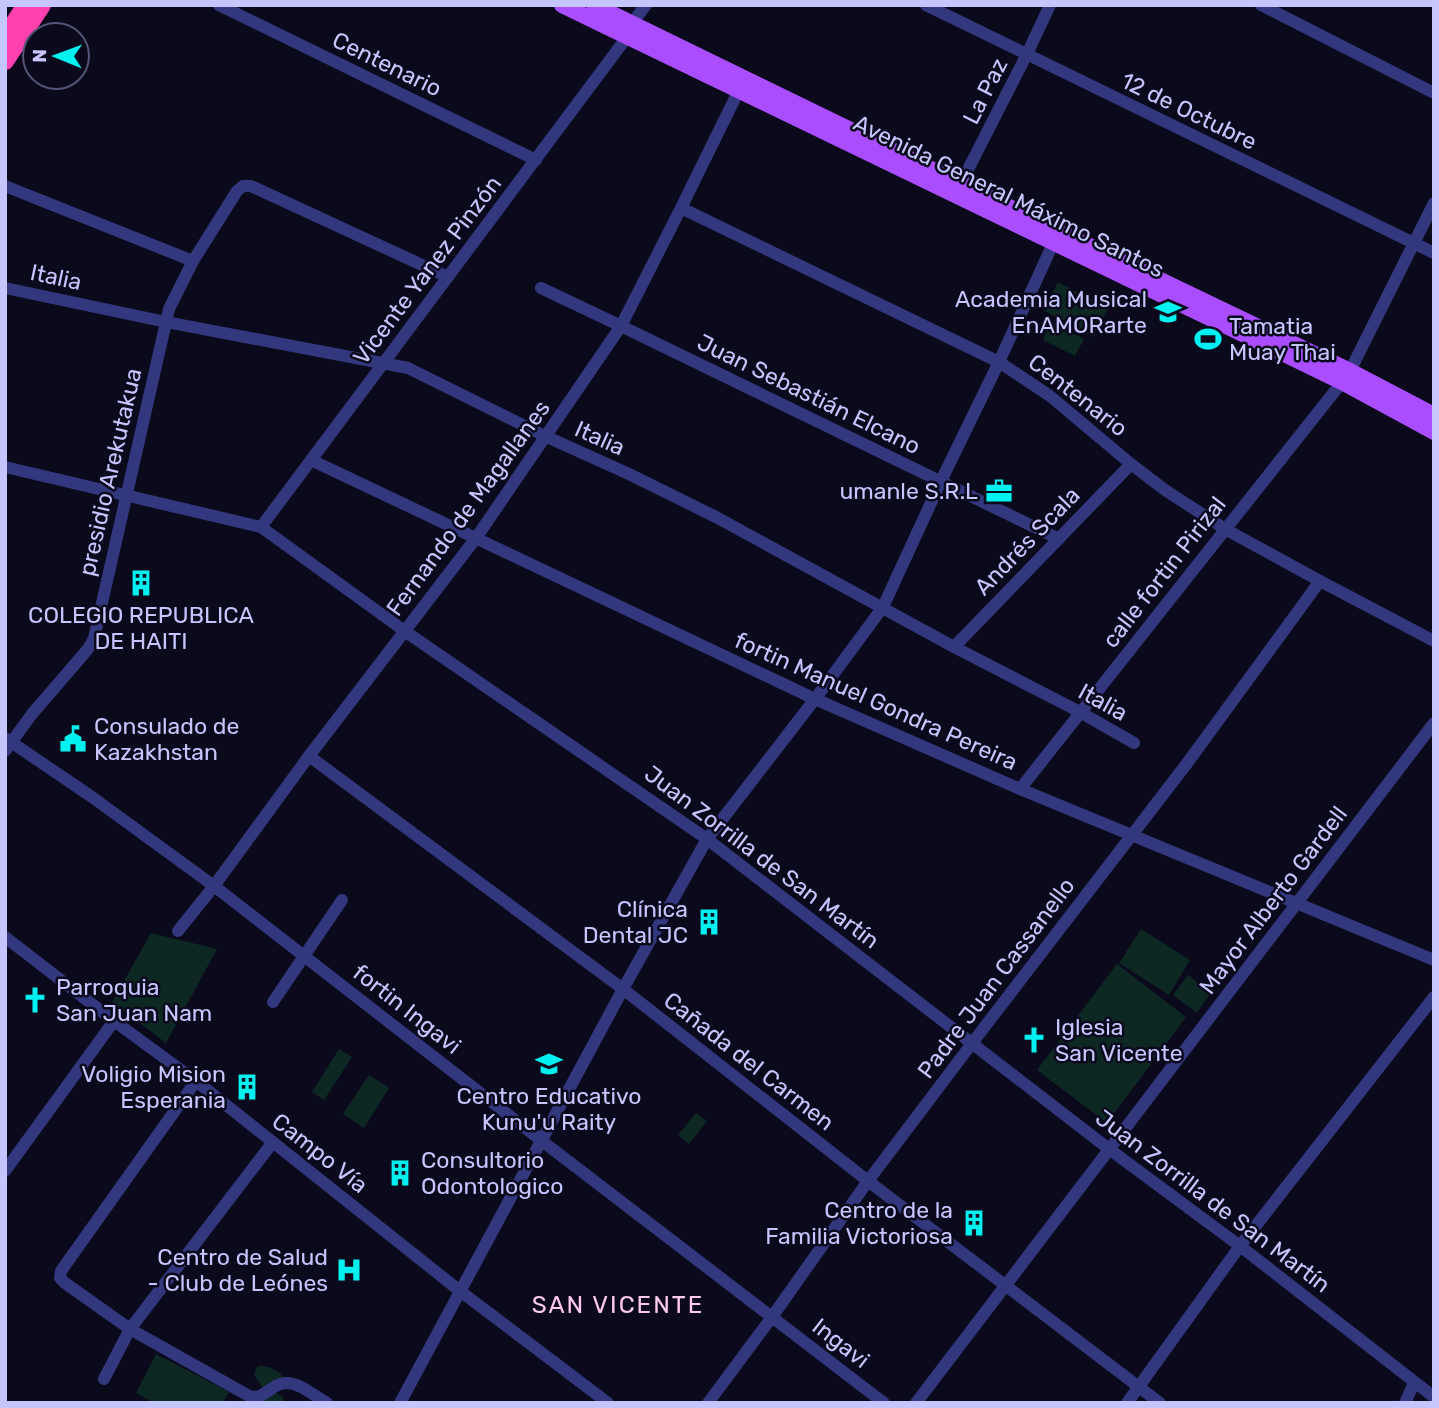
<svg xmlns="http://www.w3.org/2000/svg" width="1439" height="1408" viewBox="0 0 1439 1408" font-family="Rubik,sans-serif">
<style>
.green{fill:#0d2723}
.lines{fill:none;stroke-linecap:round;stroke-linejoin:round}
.minor{stroke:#33387e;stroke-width:12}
.major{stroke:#aa4dff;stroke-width:16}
.highway{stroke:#ff41b0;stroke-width:18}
.labels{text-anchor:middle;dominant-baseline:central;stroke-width:5;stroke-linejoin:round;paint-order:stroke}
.street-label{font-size:23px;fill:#c6c6ff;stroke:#0b0a1d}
.poi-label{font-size:23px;fill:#c6c6ff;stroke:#0b0a1d;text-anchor:end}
.neighbourhood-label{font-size:24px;letter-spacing:2px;fill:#ffc8f1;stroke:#0b0a1d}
</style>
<rect width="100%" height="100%" fill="#0b0a1d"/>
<!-- green -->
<g class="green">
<polygon points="1058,282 1108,309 1093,337 1043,310"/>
<polygon points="1051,322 1084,339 1075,356 1043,340"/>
<polygon points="1141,929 1190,960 1169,995 1119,963"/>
<polygon points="151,933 217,949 166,1043 112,1002"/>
<polygon points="1117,964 1186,1017 1107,1123 1037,1070"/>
<polygon points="1188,975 1211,993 1197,1013 1173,995"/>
<polygon points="339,1049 352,1057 324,1100 312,1092"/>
<polygon points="369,1075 389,1088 364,1128 343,1114"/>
<polygon points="696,1113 707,1121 689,1144 678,1135"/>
<polygon points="156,1354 229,1392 223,1403 154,1403 136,1393"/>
<polygon points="261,1366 269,1367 281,1373 283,1380 276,1393 283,1397 284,1403 259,1403 266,1393 254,1375 257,1367"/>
</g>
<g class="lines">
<!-- minor -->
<g class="minor">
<polyline points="219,5 536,160"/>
<polyline points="926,5 1434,253"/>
<polyline points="1261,5 1434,93"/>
<polyline points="5,186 193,261"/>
<polyline points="958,189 1027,54 1050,5"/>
<polyline points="681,208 999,362 1050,396 1131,464 1165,490 1225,529 1320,581 1434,641"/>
<polyline points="5,288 166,322 408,368 547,437 629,474 716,517 954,647 1080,712 1134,743"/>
<polyline points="541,288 621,326 1059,539"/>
<polyline points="311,460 815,699 1020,789 1434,960"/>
<polyline points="5,467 261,527 406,632 707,839 1109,1149 1240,1246 1434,1397"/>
<polyline points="261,527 627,37 632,23 646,5"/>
<polyline points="954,647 1131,464"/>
<polyline points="5,738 92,797 214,886 542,1141 884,1403"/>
<polyline points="5,751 32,714 88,649 94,638 169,309 193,261 237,191 243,186 251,186 448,277"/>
<polyline points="309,756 623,989 868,1181 1160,1403"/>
<polyline points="1020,789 1342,382 1350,371 1434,203"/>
<polyline points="178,931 214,886 309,756 476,538 621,326 681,208 743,82"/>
<polyline points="5,937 114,1021 196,1081 460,1291 608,1403"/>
<polyline points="273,1002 342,900"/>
<path d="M196 1081 61 1271 60 1278 65 1283 130 1329 249 1396C264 1401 271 1383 286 1383 301 1383 314 1396 327 1403"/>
<polyline points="5,1171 114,1021"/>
<polyline points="104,1379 130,1329 273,1142"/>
<polyline points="400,1403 623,989 707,839 815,699 883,607 941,481 999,362 1057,235"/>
<polyline points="708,1403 772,1317 868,1181 973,1042 1188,762 1320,581"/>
<polyline points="916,1403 1434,723"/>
<polyline points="1127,1403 1240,1246 1434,997"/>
<polyline points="1405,1403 1414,1383"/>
</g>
<!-- major -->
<g class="major">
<polyline points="562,5 1342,382 1434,432"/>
<polyline points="594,5 1058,231 1350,371 1434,415"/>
</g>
<!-- highway -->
<g class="highway">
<polyline points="5,37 26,5"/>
<polyline points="5,61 42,5"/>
</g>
</g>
<!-- icons -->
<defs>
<g id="school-bare" transform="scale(2.1)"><path d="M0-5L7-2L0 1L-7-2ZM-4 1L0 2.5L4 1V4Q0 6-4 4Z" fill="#00f1f0" stroke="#0b0a1d" stroke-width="2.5" paint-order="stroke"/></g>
<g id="stadium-bare" transform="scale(2.1)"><path d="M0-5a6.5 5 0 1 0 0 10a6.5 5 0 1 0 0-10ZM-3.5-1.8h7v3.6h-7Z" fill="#00f1f0" stroke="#0b0a1d" stroke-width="2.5" paint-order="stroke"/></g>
<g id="office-bare" transform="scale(2.1)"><path d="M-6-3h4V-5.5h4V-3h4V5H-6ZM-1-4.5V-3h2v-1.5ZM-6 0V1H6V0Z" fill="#00f1f0" stroke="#0b0a1d" stroke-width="2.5" paint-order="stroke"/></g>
<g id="building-bare" transform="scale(2.1)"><path d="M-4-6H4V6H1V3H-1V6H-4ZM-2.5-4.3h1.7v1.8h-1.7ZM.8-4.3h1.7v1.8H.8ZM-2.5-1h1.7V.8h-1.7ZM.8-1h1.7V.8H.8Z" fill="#00f1f0" stroke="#0b0a1d" stroke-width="2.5" paint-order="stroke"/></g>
<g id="civic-bare" transform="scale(2.1)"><path d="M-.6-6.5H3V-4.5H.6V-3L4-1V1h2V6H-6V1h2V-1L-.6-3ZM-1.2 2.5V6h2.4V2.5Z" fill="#00f1f0" stroke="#0b0a1d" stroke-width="2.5" paint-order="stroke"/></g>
<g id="church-bare" transform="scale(2.1)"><path d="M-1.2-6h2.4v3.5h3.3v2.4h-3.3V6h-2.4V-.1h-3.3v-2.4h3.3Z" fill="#00f1f0" stroke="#0b0a1d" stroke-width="2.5" paint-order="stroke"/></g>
<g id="hospital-bare" transform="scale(2.1)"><path d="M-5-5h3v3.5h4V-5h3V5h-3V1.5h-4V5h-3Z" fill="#00f1f0" stroke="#0b0a1d" stroke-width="2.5" paint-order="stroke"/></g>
</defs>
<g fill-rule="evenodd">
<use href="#school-bare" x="1168" y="312"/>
<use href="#stadium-bare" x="1208" y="339"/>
<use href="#office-bare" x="999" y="491"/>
<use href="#building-bare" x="141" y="583"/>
<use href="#civic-bare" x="73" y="739"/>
<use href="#building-bare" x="709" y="922"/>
<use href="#church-bare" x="35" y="1000"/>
<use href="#church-bare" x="1034" y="1040"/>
<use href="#school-bare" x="549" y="1064"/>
<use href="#building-bare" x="247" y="1087"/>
<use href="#building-bare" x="400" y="1173"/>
<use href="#building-bare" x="974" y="1223"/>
<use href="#hospital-bare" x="349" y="1270"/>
</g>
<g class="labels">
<!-- street labels -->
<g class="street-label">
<text transform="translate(387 64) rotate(26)">Centenario</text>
<text transform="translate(985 91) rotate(-63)">La Paz</text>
<text transform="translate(1189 111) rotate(26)">12 de Octubre</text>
<text transform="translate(1009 196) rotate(26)">Avenida General Máximo Santos</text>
<text transform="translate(427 270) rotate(-53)">Vicente Yanez Pinzón</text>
<text transform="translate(56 277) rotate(12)">Italia</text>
<text transform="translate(809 394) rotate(26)">Juan Sebastián Elcano</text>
<text transform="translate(1078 395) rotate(38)">Centenario</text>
<text transform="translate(600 438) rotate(24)">Italia</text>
<text transform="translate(110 472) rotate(-77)">presidio Arekutakua</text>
<text transform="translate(468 508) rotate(-54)">Fernando de Magallanes</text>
<text transform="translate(1027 541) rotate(-46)">Andrés Scala</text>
<text transform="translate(1164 572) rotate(-52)">calle fortin Pirizal</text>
<text transform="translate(876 701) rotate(24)">fortin Manuel Gondra Pereira</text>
<text transform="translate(1103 702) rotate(29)">Italia</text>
<text transform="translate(762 857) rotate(37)">Juan Zorrilla de San Martín</text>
<text transform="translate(1273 900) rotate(-53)">Mayor Alberto Gardell</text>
<text transform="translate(996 978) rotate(-53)">Padre Juan Cassanello</text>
<text transform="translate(407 1009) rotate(38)">fortin Ingavi</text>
<text transform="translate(749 1061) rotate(38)">Cañada del Carmen</text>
<text transform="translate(320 1153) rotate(38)">Campo Vía</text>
<text transform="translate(1213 1201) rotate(37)">Juan Zorrilla de San Martín</text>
<text transform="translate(841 1343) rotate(38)">Ingavi</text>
</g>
<!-- poi labels -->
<g class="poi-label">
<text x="1147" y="299">Academia Musical<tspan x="1147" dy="26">EnAMORarte</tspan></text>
<text x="1229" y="326" text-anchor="start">Tamatia<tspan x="1229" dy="26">Muay Thai</tspan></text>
<text x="978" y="491">umanle S.R.L</text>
<text x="141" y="615" text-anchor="middle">COLEGIO REPUBLICA<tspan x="141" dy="26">DE HAITI</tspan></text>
<text x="94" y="726" text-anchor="start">Consulado de<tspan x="94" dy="26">Kazakhstan</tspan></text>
<text x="688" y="909">Clínica<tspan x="688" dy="26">Dental JC</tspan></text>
<text x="56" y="987" text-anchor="start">Parroquia<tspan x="56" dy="26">San Juan Nam</tspan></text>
<text x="1055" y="1027" text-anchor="start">Iglesia<tspan x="1055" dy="26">San Vicente</tspan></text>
<text x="226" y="1074">Voligio Mision<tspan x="226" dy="26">Esperania</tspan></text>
<text x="549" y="1096" text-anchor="middle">Centro Educativo<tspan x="549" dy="26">Kunu'u Raity</tspan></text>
<text x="421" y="1160" text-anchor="start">Consultorio<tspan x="421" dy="26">Odontologico</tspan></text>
<text x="953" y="1210">Centro de la<tspan x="953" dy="26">Familia Victoriosa</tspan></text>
<text x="328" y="1257">Centro de Salud<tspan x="328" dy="26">- Club de Leónes</tspan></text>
</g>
<!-- neighbourhood labels -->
<g class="neighbourhood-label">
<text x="618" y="1305">SAN VICENTE</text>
</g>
</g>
<!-- border -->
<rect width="1439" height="1408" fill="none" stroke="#c6c6ff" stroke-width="14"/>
<!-- north arrow -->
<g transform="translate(56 56) rotate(271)"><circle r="33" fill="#0b0a1d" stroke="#565577" stroke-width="2"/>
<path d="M0-5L12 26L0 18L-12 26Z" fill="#00f1f0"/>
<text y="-10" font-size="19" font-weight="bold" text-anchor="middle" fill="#c6c6ff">N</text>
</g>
</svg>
